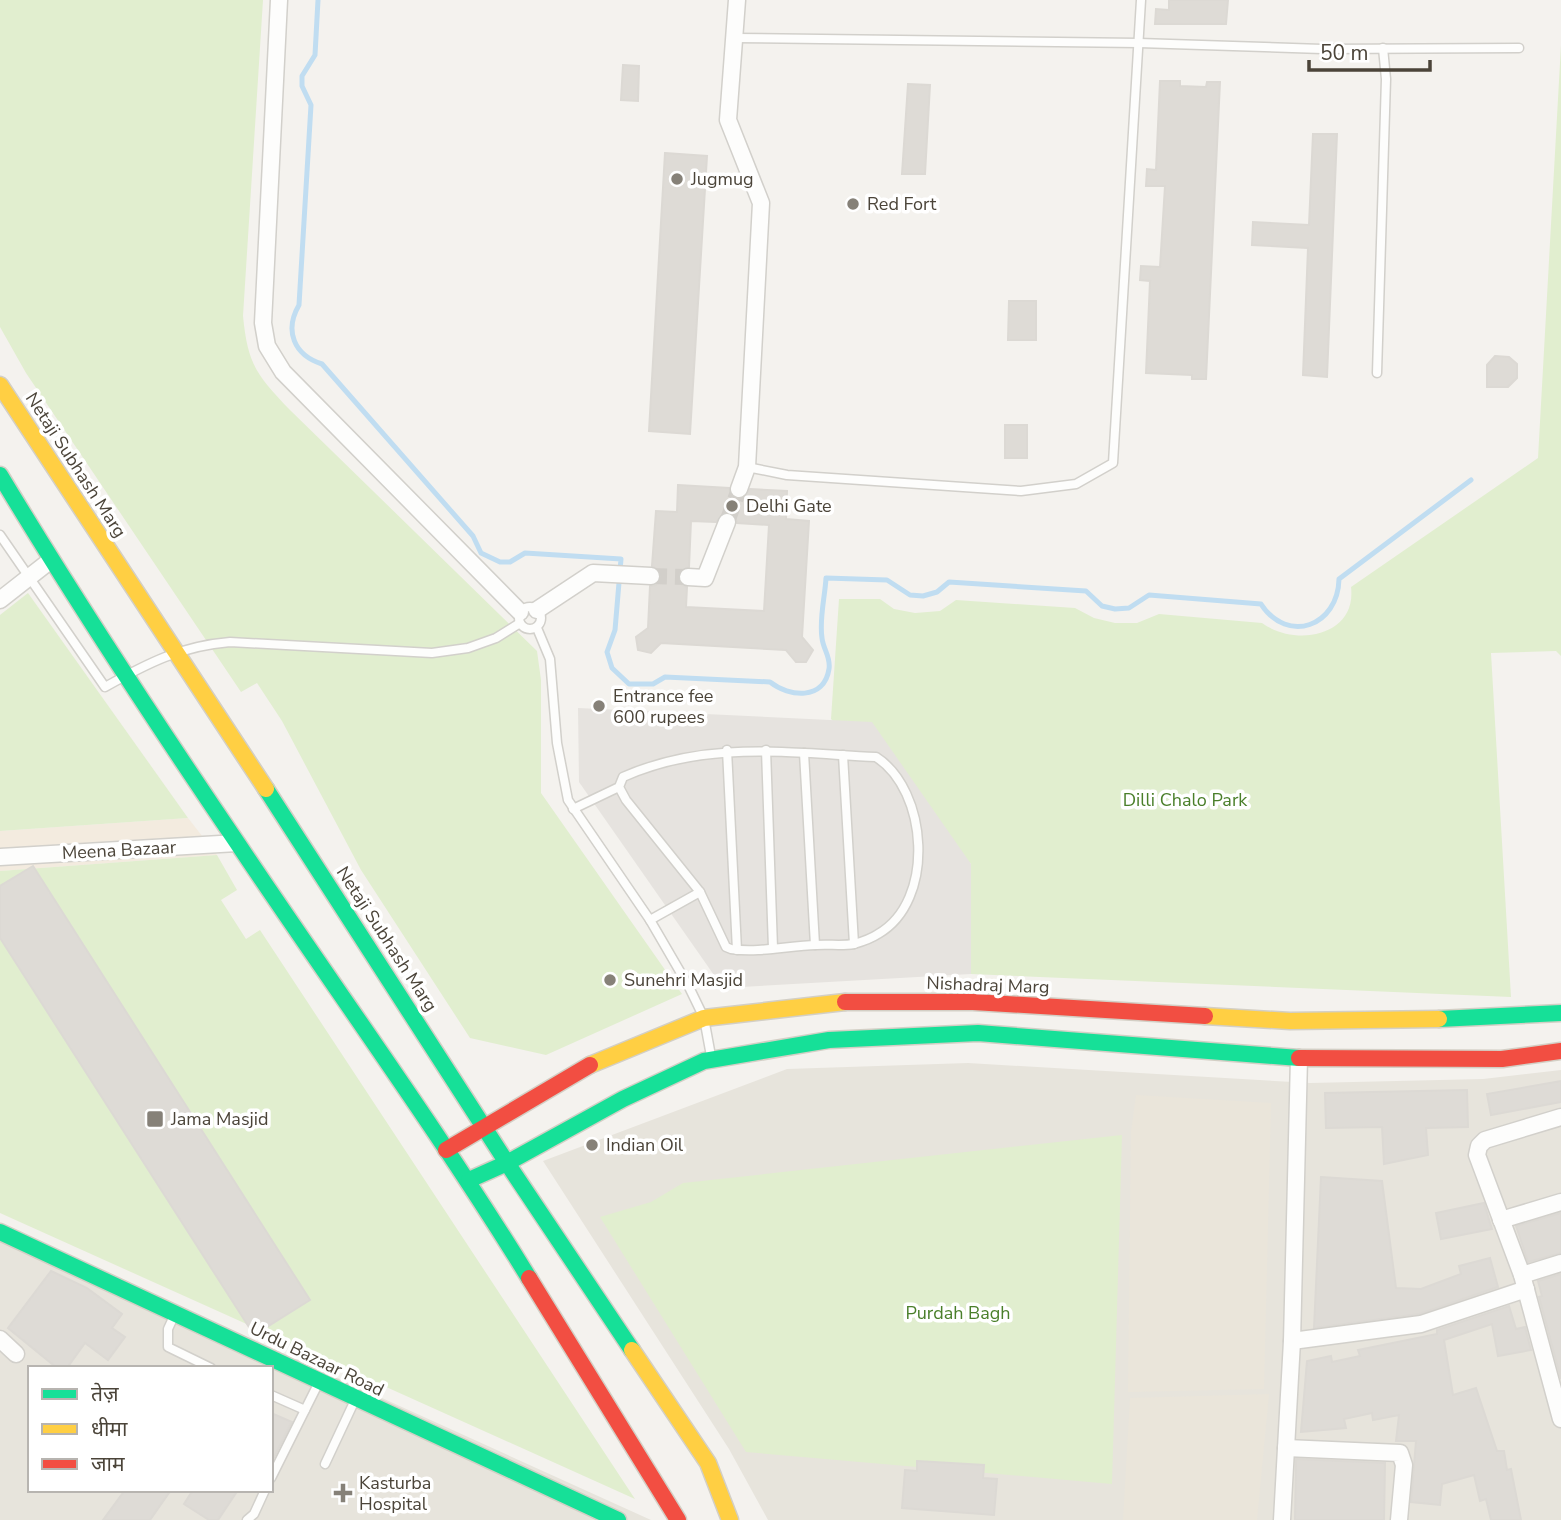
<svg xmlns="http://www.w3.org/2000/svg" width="1561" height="1520" viewBox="0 0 1561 1520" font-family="'Nunito Sans','Noto Sans Devanagari',sans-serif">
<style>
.residential{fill:#e7e4dc;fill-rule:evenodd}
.commercial{fill:#f3ebdf}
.education{fill:#eae5da}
.green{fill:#e1eecf}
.parking{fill:#e6e3df}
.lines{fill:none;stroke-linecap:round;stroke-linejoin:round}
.stream{stroke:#c0ddf1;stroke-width:5}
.building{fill:#dedbd6;stroke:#dcd9d4;stroke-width:2;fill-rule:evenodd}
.street-tunnel{stroke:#d2cfca;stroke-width:16;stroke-dasharray:16 8;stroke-linecap:butt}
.lane-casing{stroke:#d2d0cb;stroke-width:11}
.street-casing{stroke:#d2d0cb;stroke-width:19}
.fast-casing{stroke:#d3cfc5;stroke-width:19}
.slow-casing{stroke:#d3cfc5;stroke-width:19}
.jam-casing{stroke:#d3cfc5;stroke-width:19}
.lane{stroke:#fdfdfc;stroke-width:8}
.street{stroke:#fdfdfc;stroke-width:16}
.fast{stroke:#16e098;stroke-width:16}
.slow{stroke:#ffcf43;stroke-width:16}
.jam{stroke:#f24e42;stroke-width:16}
.poi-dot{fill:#868178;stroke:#fff;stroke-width:2.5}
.labels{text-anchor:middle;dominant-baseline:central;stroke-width:7;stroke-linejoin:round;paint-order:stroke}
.poi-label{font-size:18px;fill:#4b4439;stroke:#fff;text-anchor:start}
.street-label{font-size:18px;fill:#4b4439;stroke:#fff}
.park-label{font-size:18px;fill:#4a7f2a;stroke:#fff}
</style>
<rect width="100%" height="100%" fill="#f4f2ee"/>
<!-- residential -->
<g class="residential">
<polygon points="968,1063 1310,1083 1483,1079 1561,1070 1561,1520 768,1520 729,1449 543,1161 787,1069"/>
<path d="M0 1225 651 1520H0ZM30 1368H271V1490H30Z"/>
</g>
<!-- commercial -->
<polygon class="commercial" points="188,818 217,855 0,871 0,831"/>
<!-- education -->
<g class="education">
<polygon points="1136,1095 1271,1103 1264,1389 1128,1392 1131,1132"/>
<polygon points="1269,1394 1257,1520 1123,1520 1130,1398"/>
</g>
<!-- green -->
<g class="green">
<path d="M0 0H263L243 316C248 365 256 374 290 410L537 651 541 680V793L682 994 546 1055 470 1038 361 870 282 721 257 683 241 692 26 373 0 327Z"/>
<path d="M1561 45V656L1556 651 1491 653 1511 997 971 974V864L831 719 839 599H880L894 609 915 613 940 611 956 600 1075 608 1094 618 1115 623H1137L1159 614 1262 623C1295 647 1357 637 1351 587L1538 458Z"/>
<polygon points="28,593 188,818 0,831 0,615"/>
<polygon points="217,855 237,890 221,900 246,939 260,930 635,1499 0,1213 0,871"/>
<polygon points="1122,1135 1112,1484 746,1452 600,1217 651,1202 683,1183"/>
</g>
<!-- parking -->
<polygon class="parking" points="578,708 872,722 971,864 971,974 723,988 579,782"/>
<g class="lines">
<!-- stream -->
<path class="stream" d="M318 0 315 55 302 76V86L311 105 299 305C284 331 294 355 322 364L473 536 481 553 500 562H510L525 553 621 559 615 630 607 652 612 668 629 684H653L665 677 770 682C789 697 824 701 829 669 831 657 823 649 822 638 819 619 825 597 826 578L887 580 910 595 923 596 937 592 949 582 1086 591 1102 606 1115 609 1129 608 1149 595 1261 604C1288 645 1338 626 1339 579L1471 480"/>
</g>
<!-- building -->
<g class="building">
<polygon points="1169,0 1228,0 1226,24 1155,24 1156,9 1169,10"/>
<polygon points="623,65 639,66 638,101 621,100"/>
<polygon points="1160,81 1180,81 1180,86 1206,87 1207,82 1220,82 1206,379 1192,379 1192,375 1146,373 1150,281 1140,280 1141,266 1160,267 1165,186 1146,186 1147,169 1156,170"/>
<polygon points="908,84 930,85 925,174 902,174"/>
<polygon points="1313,134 1337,134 1327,377 1303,375 1308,248 1252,245 1253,222 1309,225"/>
<polygon points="665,153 707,156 690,434 649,431"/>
<polygon points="1009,301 1036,301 1036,340 1008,340"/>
<polygon points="1495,356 1509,357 1517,364 1517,378 1508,387 1487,387 1487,365"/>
<rect x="1005" y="425" width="22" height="33"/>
<path d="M678 485 729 488 731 496 740 499 750 489 787 491 786 519 809 521 802 637 813 650 806 662H796L786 650 661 643 651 653 638 650 636 637 648 628 650 586 656 585 661 577 660 571 652 566 656 511 677 512ZM726 512 735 515 737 523 769 525 764 611 686 607 687 587 682 585 678 577 680 571 689 567 691 521 716 522Z"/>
<polygon points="33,866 310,1300 254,1335 0,938 0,886"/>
<polygon points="1561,1081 1561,1102 1491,1115 1487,1094"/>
<polygon points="1467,1090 1468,1127 1426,1128 1428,1155 1384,1164 1382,1127 1326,1128 1325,1093"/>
<polygon points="1321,1177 1382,1181 1396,1288 1421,1289 1461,1274 1459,1266 1490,1258 1498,1287 1419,1314 1314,1328"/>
<polygon points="1484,1203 1492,1229 1441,1239 1436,1213"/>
<polygon points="1561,1213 1561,1253 1528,1262 1516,1226"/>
<polygon points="51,1271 87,1288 122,1314 112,1328 125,1337 108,1360 85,1343 67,1368 57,1368 8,1328"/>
<polygon points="1561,1274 1561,1379 1539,1297 1542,1296 1538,1281"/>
<polygon points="1509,1306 1516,1329 1525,1327 1531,1350 1498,1356 1492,1324 1444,1340 1453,1395 1476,1388 1497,1451 1504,1451 1507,1470 1511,1469 1521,1520 1491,1520 1486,1499 1480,1501 1474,1475 1442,1484 1440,1505 1411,1502 1416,1441 1396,1441 1399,1415 1373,1420 1372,1413 1344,1419 1346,1428 1301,1432 1307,1361 1331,1356 1332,1362 1360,1356 1358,1350 1437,1334 1437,1330"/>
<polygon points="271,1413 292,1422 271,1463"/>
<polygon points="1296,1459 1385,1463 1384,1520 1295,1520"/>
<polygon points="917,1461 984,1465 983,1478 997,1479 994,1515 902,1508 905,1470 917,1471"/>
<polygon points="125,1490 171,1490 150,1520 103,1520"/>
<polygon points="193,1490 238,1490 218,1520 209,1520 184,1504"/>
</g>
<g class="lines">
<!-- street-tunnel -->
<g class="street-tunnel">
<polyline points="727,522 739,489"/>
<polyline points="651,576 688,577"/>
</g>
<!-- lane casing -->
<g class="lane-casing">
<g id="lane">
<polyline points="734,38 1139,43 1322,49 1519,48"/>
<polyline points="1377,373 1386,79 1383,48"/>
<polyline points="747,467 787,475 1021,491 1076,484 1113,463 1141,0"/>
<path d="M0 535 105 687C148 663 181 646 230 642L432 653 468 648 496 638 520 623"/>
<circle cx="530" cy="618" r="11"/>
<polyline points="537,628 550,659 557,743 568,800 650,920 689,987 704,1018 711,1056"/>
<polyline points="727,750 737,950"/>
<polyline points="766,750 773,948"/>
<polyline points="804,753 815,945"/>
<polyline points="843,755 854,944"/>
<path d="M573 809 619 787 623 777C706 740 789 753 876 757 928 790 936 901 878 934 872 938 861 942 854 944 842 946 828 944 816 945 788 946 758 953 731 949L726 947 700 892 626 800 619 787"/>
<polyline points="650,920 700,892"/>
<polyline points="174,1316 168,1329 168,1347 211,1368"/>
<polyline points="271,1395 305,1410"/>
<polyline points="325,1464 355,1400"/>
<polyline points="271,1478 318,1384"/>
<polyline points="247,1520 254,1514 265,1490"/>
</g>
</g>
<!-- street casing -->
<g class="street-casing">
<g id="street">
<polyline points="279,0 263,323 267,346 283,372 520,612"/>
<polyline points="737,0 728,120 761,203 747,467 739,489"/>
<polyline points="688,577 705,578 727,522"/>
<polyline points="0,600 51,560"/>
<polyline points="537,610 593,573 651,576"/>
<polyline points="0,857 237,843"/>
<polyline points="1561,1117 1485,1140 1479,1146 1477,1155 1522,1275 1561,1419"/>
<polyline points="1501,1220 1561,1202"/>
<polyline points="1522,1275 1561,1263"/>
<polyline points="0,1339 16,1354"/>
<polyline points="1292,1341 1421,1324 1526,1289"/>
<polyline points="1286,1448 1400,1453 1404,1465 1399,1520"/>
<polyline points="1282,1520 1292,1341 1299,1058"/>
</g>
</g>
<!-- fast casing -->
<g class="fast-casing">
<g id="fast">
<path d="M0 475C75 600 156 723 238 844 335 989 438 1130 529 1278"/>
<polyline points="266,789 507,1163 632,1350"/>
<polyline points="1439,1019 1561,1013"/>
<polyline points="469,1180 507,1163 623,1099 704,1061 829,1040 978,1033 1299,1058"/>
<polyline points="0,1232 618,1520"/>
</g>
</g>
<!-- slow casing -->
<g class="slow-casing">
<g id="slow">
<polyline points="0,385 266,789"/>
<polyline points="1205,1016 1290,1021 1439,1019"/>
<polyline points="590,1065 704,1018 845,1002"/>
<polyline points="632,1350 708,1463 730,1520"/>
</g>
</g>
<!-- jam casing -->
<g class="jam-casing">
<g id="jam">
<polyline points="845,1002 973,1002 1205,1016"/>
<polyline points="1299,1058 1502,1059 1561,1051"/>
<polyline points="446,1150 590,1065"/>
<polyline points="529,1278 678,1520"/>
</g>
</g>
<!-- lane -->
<use href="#lane" class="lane"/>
<!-- street -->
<use href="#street" class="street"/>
<!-- fast -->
<use href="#fast" class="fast"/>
<!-- slow -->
<use href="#slow" class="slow"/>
<!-- jam -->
<use href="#jam" class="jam"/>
</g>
<!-- markers -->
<g class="poi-dot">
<circle cx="677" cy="179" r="7"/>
<circle cx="853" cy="204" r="7"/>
<circle cx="732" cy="506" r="7"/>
<circle cx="599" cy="706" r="7"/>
<circle cx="610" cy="980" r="7"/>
<rect x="146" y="1110" width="18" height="18" rx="3.5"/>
<circle cx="592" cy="1145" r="7"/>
<path d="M339.5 1482.5h7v7h7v7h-7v7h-7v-7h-7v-7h7z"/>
</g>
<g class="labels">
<!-- poi labels -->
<g class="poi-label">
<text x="691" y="179">Jugmug</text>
<text x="867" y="204">Red Fort</text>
<text x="746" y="506">Delhi Gate</text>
<text x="613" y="696">Entrance fee<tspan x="613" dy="21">600 rupees</tspan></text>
<text x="624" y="980">Sunehri Masjid</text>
<text x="171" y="1119">Jama Masjid</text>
<text x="606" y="1145">Indian Oil</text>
<text x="359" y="1483">Kasturba<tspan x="359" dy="21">Hospital</tspan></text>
</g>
<!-- street labels -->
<g class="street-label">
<text transform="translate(76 465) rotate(57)">Netaji Subhash Marg</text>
<text transform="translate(119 850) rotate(-3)">Meena Bazaar</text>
<text transform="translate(387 939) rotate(57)">Netaji Subhash Marg</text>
<text transform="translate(988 985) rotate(2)">Nishadraj Marg</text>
<text transform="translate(317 1359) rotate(26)">Urdu Bazaar Road</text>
</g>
<!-- park labels -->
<g class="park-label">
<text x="1185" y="800">Dilli Chalo Park</text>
<text x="958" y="1313">Purdah Bagh</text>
</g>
</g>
<!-- legend -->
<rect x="28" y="1366" width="245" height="126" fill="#ffffff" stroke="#b7b4b0" stroke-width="2"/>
<rect x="42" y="1389" width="35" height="10" fill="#16e098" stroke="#b7b4b0" stroke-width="2"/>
<text x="91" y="1401" font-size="21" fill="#4b4439">तेज़</text>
<rect x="42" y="1424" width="35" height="10" fill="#ffcf43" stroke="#b7b4b0" stroke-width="2"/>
<text x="91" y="1436" font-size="21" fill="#4b4439">धीमा</text>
<rect x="42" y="1459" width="35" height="10" fill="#f24e42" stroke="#b7b4b0" stroke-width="2"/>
<text x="91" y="1471" font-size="21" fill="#4b4439">जाम</text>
<!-- scale -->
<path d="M1309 60v10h121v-10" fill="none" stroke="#4b4439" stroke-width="3.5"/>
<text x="1320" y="60" font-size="21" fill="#4b4439" stroke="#ffffff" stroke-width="5" paint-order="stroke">50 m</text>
</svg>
